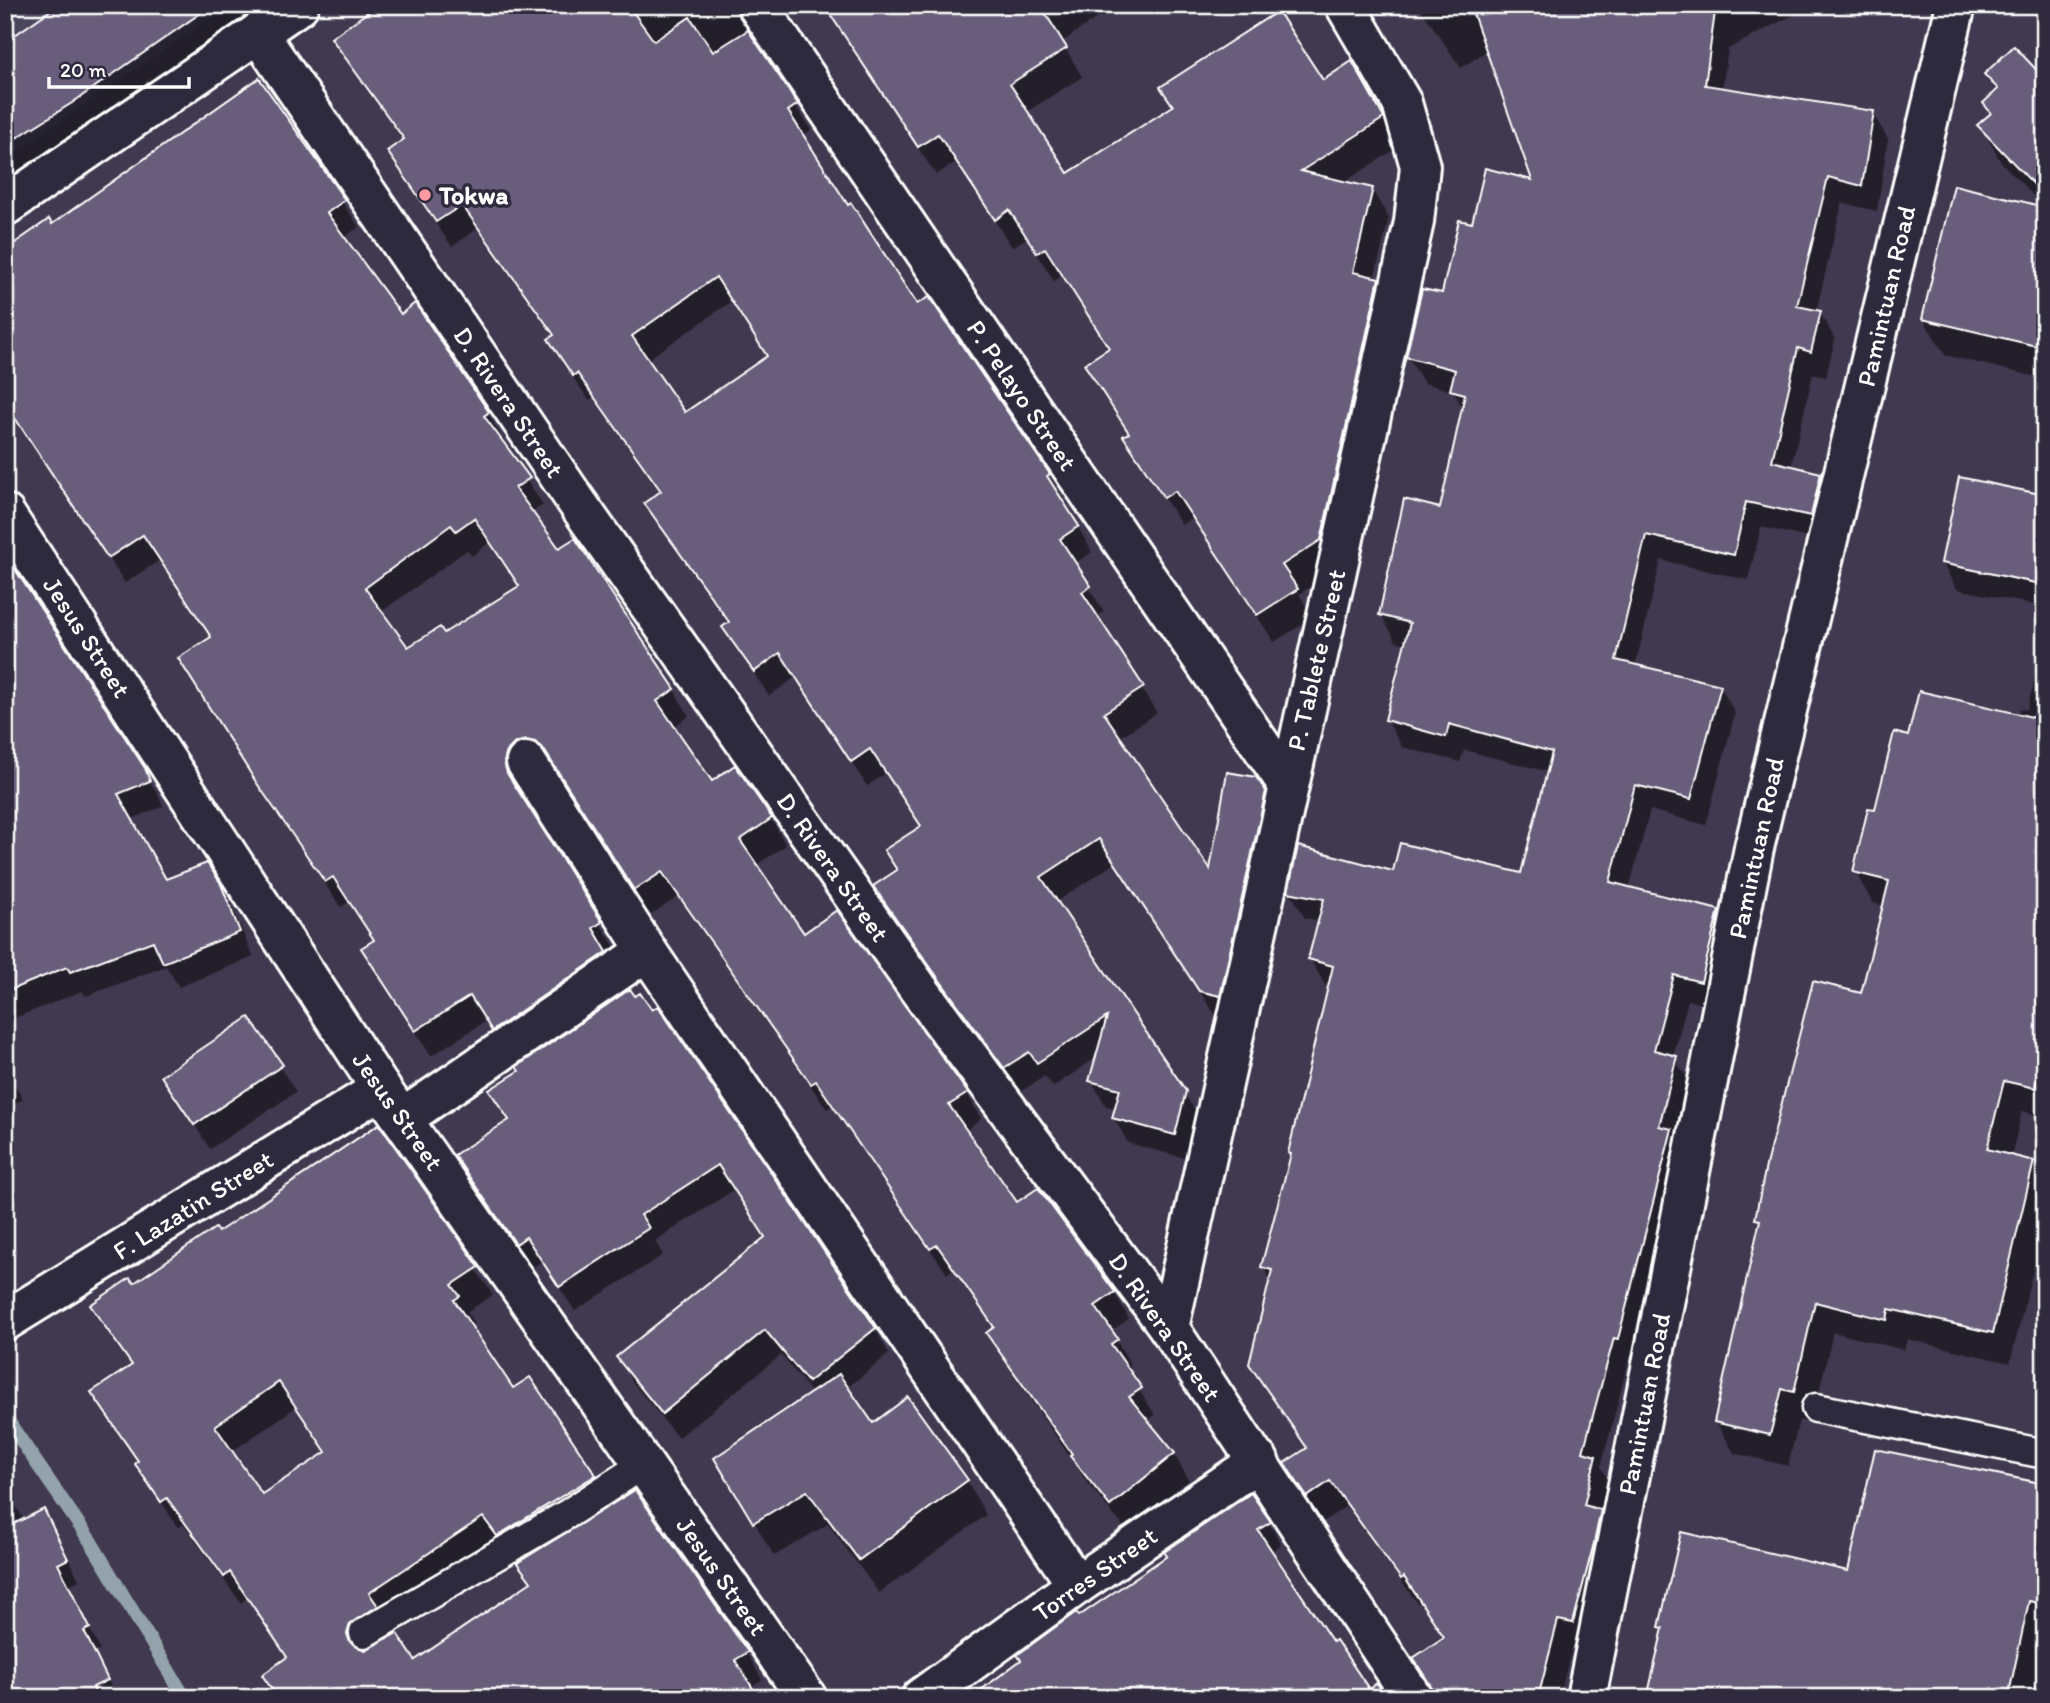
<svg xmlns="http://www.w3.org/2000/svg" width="2050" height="1703" viewBox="0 0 2050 1703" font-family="Itim,sans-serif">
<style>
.built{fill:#4c445c}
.shadow{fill:#0007;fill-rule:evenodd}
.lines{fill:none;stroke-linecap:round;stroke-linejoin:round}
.stream{stroke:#93a2ab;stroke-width:14}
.building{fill:#685d7a;stroke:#fff;stroke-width:2;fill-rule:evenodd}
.service-casing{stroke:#fff;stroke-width:33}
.minor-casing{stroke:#fff;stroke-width:44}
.tertiary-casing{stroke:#fff;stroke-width:44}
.service{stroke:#2f2a3d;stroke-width:28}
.minor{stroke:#2f2a3d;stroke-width:38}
.tertiary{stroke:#2f2a3d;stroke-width:38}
.poi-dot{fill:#ff9aa2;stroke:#2f2a3d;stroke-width:2.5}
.labels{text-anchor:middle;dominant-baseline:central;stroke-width:7;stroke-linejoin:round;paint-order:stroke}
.poi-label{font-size:26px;font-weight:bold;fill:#fff;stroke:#2f2a3d;text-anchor:start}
.street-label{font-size:26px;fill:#fff;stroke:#2f2a3d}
</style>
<rect width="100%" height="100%" fill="#40394f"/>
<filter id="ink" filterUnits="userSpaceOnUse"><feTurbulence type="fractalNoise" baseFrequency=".0143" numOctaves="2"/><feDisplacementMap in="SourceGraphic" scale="14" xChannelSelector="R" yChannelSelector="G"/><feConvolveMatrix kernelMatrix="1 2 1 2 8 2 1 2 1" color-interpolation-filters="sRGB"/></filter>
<g filter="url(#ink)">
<!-- built -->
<polygon class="built" points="5,5 230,5 5,159"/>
<!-- shadow -->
<g class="shadow">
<polygon points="61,5 293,5 5,199 5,51"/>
<path d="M381 5H739L750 25V36L811 130 802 136 848 207 917 307 929 299 1049 475 1092 552 1074 564 1104 612 1096 617 1157 713 1119 738 1211 874 1264 792 1279 818 1234 1021 1216 1016 1115 863 1056 902 1200 1118 1189 1159 1128 1143 1114 1118 1116 1108 1106 1106 1091 1080 1097 1057 1053 1087 1045 1076 1020 1092 890 912 876 887 898 872 922 828 886 773 867 786 796 677 769 696 724 628 729 625 646 503 661 493 593 398 589 400 564 365 550 340 554 337 477 229 452 247 403 176 389 151 404 141 333 38ZM732 301 768 357 685 414 647 360Z"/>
<polygon points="824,5 1115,5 1062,42 1082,77 1026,112 1068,176 1322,82 1352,63 1399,147 1343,183 1372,190 1389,218 1374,279 1378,280 1394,308 1337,569 1299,594 1313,618 1274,642 1193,518 1182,525 1142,465 1129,433 1086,365 1110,349 1063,275 1054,281 1027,238 1012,247 956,162 936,175"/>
<path d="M1418 5H1812L1728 49 1722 90 1872 112 1888 139 1877 211 1842 203 1816 312 1820 313 1835 339 1826 377 1813 374 1791 467 1820 474 1835 501 1825 542 1761 527 1748 580 1661 560 1635 667 1720 686 1735 713 1706 825 1650 810 1629 889 1718 912 1733 938 1716 1008 1688 1000 1673 1057 1691 1084 1676 1140 1686 1157 1633 1364 1628 1363 1601 1467 1610 1483 1602 1515 1615 1537 1588 1649 1573 1645 1559 1698H1488L1420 1602 1418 1604 1346 1506 1323 1522 1287 1464 1307 1450 1251 1363 1271 1281 1263 1267 1292 1157 1290 1153 1329 986 1325 985 1310 959 1320 921 1305 918 1290 892 1394 873 1522 875 1549 772 1464 750 1460 762 1402 747 1387 720 1406 644 1396 641 1381 615 1441 510 1464 410 1453 391 1424 383 1408 357 1443 295 1473 225 1534 182 1488 50 1461 68ZM1670 1076H1673L1659 1135 1655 1134Z"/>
<polygon points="1986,74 2045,81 2045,208 2001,162 1980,125 1992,115 1985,104 1997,93"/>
<path d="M259 81 359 227 343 238 400 316 415 306 488 413 503 439 500 441 543 505 531 513 558 551 575 540 674 690 689 716 673 727 712 783 734 768 771 819 786 845 755 866 803 935 967 1094 981 1119 965 1131 1016 1204 1038 1190 1114 1293 1129 1319 1111 1331 1131 1365 1126 1369 1155 1415 1147 1421 1174 1454 1189 1480 1126 1530 1087 1482 1003 1359 988 1333 995 1329 953 1269 947 1274 833 1105 827 1109 678 897 650 915 562 776 552 768 521 778 520 796 616 949 607 954 621 978 508 1055 486 1021 431 1056 363 949 375 942 349 902 341 907 273 809 195 684 212 639 160 560 125 583 45 464 30 438 52 226ZM490 542 520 587 444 636 408 649 381 612 467 550 472 556Z"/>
<polygon points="2045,208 2045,379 1945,355 1923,319"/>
<polygon points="2045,497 2045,607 1957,589 1942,563"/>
<polygon points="5,562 158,794 163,806 130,820 165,881 218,883 233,909 253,957 179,987 166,966 86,996 82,991 5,1022"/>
<polygon points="2045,636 2045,1117 2022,1111 2011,1157 2033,1162 2045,1182 2045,1221 2010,1363 1907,1339 1904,1350 1833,1332 1812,1423 1799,1420 1788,1466 1734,1453 1716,1422 1761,1225 1757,1219 1863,995 1885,906 1873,903 1855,872 1876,812 1910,738 2019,716 2020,708 2027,710"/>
<polygon points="630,991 875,1329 889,1354 847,1388 872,1425 907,1400 967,1481 986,1515 879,1593 828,1524 774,1556 717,1458 813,1394 781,1355 678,1438 633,1383 619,1358 766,1239 734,1190 655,1241 663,1255 575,1311 542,1261 532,1268 456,1155 510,1122 491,1091"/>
<polygon points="249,1019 296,1092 210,1149 164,1076"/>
<polygon points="5,1068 23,1099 5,1110"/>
<path d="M378 1127 493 1295 467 1312 474 1324 470 1327 512 1391 529 1380 612 1506 747 1653 762 1680 753 1685 761 1698H277L264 1675 288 1659 246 1598 241 1603 183 1524 178 1528 94 1393 133 1367 93 1305 133 1286 217 1235ZM295 1408 326 1454 262 1497 231 1452ZM610 1503 612 1506 519 1563 531 1584 415 1662 384 1641 392 1633 384 1620 500 1543 514 1562Z"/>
<polygon points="2045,1486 2045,1641 2032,1698 1648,1698 1682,1534 1849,1573"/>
<polygon points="7,1489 24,1521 44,1512 56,1532 79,1580 69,1585 100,1650 95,1652 116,1698 5,1698"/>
<polygon points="1269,1523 1281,1544 1270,1552 1368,1691 1078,1618"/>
</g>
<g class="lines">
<!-- stream -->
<polyline class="stream" points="5,1417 91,1542 185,1698"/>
</g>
<!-- building -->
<g class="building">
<polygon points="58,5 212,5 72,103 5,145 5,42"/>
<path d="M378 5H628L654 41 690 17 713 52 748 30 798 104 788 111 848 205 851 203 917 304 929 297 1050 474 1047 476 1079 526 1060 539 1091 586 1082 592 1144 687 1104 713 1210 869 1227 772 1256 777 1266 791 1220 996 1199 991 1099 839 1041 877 1186 1091 1175 1135 1112 1118 1120 1089 1089 1081 1107 1017 1037 1063 1029 1052 1004 1068 936 975 873 886 897 870 884 850 921 826 870 749 851 762 780 653 754 672 722 627 729 622 644 503 661 491 577 373 573 376 548 339 554 335 462 205 436 222 387 151 404 139 331 38ZM716 277 767 356 685 412 632 336Z"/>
<polygon points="824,5 1040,5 1067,48 1010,84 1068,173 1173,106 1160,87 1278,11 1323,80 1352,61 1384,118 1301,171 1373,188 1353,272 1379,278 1321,540 1282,565 1298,589 1257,615 1175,491 1164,498 1123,436 1129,433 1084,364 1109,348 1045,248 1037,253 1009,210 995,220 938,134 918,147"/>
<polygon points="1470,5 1716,5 1705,85 1874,111 1862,186 1828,177 1797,306 1821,311 1811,352 1798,348 1772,461 1821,473 1811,516 1746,502 1734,555 1646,535 1616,660 1721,685 1691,799 1635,785 1610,882 1719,910 1701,982 1674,975 1654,1050 1677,1056 1659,1126 1672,1129 1618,1339 1614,1338 1583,1452 1596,1456 1584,1505 1601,1510 1594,1543 1573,1623 1558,1620 1538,1698 1435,1698 1431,1686 1413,1658 1444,1637 1404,1577 1401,1579 1330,1481 1307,1497 1284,1463 1307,1448 1249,1364 1272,1270 1261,1267 1291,1154 1288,1153 1333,966 1308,959 1324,899 1288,892 1298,846 1393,871 1400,843 1521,873 1552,752 1449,724 1446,737 1385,720 1410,623 1379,615 1404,499 1440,508 1465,394 1450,390 1455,370 1406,357 1422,289 1442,293 1459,220 1472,223 1485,168 1532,180"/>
<polygon points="2014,46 2045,79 2045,196 1977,125 1991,113 1983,103 1998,89 1984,74"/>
<path d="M259 78 345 200 327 213 401 314 415 303 489 412 484 416 530 478 515 488 559 548 575 538 675 689 657 701 712 781 735 765 772 818 740 840 804 933 837 910 968 1093 949 1105 1017 1202 1038 1188 1115 1292 1095 1306 1118 1339 1111 1344 1142 1388 1129 1397 1175 1453 1110 1506 1070 1456 1072 1454 986 1333 994 1327 937 1245 930 1249 816 1081 811 1084 662 872 634 890 544 750 535 742 526 740 515 743 507 751 504 762 507 773 602 922 593 928 607 952 492 1031 470 996 415 1031 361 948 374 940 333 877 325 882 256 782 178 658 211 637 143 535 108 558 5 403V250L49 219 52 224ZM474 518 519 586 444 633 440 627 408 647 365 588 451 525 456 531Z"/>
<polygon points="1954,185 2045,207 2045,348 1922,319"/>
<polygon points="1959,477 2045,495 2045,585 1941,563"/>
<polygon points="5,554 145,768 150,781 118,794 166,879 207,863 220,882 240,932 163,963 153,941 70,972 67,967 5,992"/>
<polygon points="1919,691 2045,720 2045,1068 2040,1067 2035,1088 2004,1081 1987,1149 2034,1161 1993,1333 1889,1309 1887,1320 1815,1302 1794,1392 1782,1389 1770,1435 1714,1422 1760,1220 1755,1219 1767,1161 1813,981 1861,993 1889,881 1853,872 1868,808 1875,809 1894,732 1908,736"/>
<polygon points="630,989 635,996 640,993 652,1010 658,1006 876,1328 808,1382 765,1330 662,1414 616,1357 765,1237 718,1165 641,1215 649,1228 559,1287 526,1237 516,1244 454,1155 509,1120 489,1090 519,1071 516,1067"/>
<polygon points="249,1017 283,1065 194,1125 161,1076"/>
<path d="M379 1124 479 1267 452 1285 460 1296 454 1300 513 1388 530 1377 596 1475 497 1536 483 1517 369 1593 378 1606 350 1624 347 1634 350 1642 365 1650 397 1633 415 1660 531 1582 517 1563 635 1490 748 1652 735 1660 759 1698H278L262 1675 287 1657 230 1572 224 1577 167 1498 161 1502 135 1464 138 1461 91 1392 132 1365 90 1305 130 1278 134 1283 215 1228 218 1232ZM279 1382 326 1452 262 1494 215 1426Z"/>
<polygon points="839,1374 873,1423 908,1397 968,1480 859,1560 807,1491 753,1523 714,1458"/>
<polygon points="1875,1449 2045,1484 2045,1575 2038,1603 2029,1601 2008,1698 1647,1698 1663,1628 1659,1627 1681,1532 1848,1571"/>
<polygon points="1251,1493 1271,1522 1258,1530 1333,1642 1336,1640 1369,1689 1377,1683 1387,1698 970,1698 1021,1660 1017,1655 1076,1612 1079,1616 1167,1556 1164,1552"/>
<polygon points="44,1509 68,1559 58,1564 90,1628 84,1631 108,1680 93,1687 98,1698 5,1698 5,1528"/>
</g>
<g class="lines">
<!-- service casing -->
<g class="service-casing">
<g id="service">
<polyline points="1816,1408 2045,1454"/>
<polyline points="364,1633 569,1513 644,1464"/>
</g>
</g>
<!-- minor casing -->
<g class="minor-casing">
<g id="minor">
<polyline points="757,5 1288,785"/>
<polyline points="258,33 576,501 918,988 1169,1328 1413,1698"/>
<polyline points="5,206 299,5"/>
<polyline points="526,762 647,951 1077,1585"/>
<polyline points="402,1119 647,951"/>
<polyline points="1169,1328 1414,222 1420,166 1402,103 1345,5"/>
<polyline points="921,1698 1077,1585 1259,1461"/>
<polyline points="1586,1698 1754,848 1956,5"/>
</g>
</g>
<!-- tertiary casing -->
<g class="tertiary-casing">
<g id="tertiary">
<polyline points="5,514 381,1089 807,1698"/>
<polyline points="5,1321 381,1089"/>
</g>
</g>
<!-- service -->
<use href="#service" class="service"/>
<!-- minor -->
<use href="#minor" class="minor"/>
<!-- tertiary -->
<use href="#tertiary" class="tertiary"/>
</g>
</g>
<!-- markers -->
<circle class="poi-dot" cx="425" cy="195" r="7"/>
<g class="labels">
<!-- poi labels -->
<g class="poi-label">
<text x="439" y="195">Tokwa</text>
</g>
<!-- street labels -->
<g class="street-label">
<text transform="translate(1886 296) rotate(-77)">Pamintuan Road</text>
<text transform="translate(1022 395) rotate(56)">P. Pelayo Street</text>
<text transform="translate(509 402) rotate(56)">D. Rivera Street</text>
<text transform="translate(87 637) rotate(57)">Jesus Street</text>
<text transform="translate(1316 660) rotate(-77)">P. Tablete Street</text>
<text transform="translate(1756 848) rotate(-78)">Pamintuan Road</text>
<text transform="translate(833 867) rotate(55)">D. Rivera Street</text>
<text transform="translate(398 1111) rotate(55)">Jesus Street</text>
<text transform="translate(193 1205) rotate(-32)">F. Lazatin Street</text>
<text transform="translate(1165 1327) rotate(55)">D. Rivera Street</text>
<text transform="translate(1644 1404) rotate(-79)">Pamintuan Road</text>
<text transform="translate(1095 1574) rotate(-35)">Torres Street</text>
<text transform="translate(722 1576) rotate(55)">Jesus Street</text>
</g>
</g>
<!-- margin -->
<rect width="2050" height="1703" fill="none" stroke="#2f2a3d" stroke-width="28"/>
<rect x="14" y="14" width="2022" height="1675" fill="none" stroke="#fff" stroke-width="2.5" filter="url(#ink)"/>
<!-- scale -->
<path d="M49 77v10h140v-10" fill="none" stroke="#ffffff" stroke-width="3.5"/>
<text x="60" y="77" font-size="21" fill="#ffffff" stroke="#2f2a3d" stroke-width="5" paint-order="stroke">20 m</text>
</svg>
